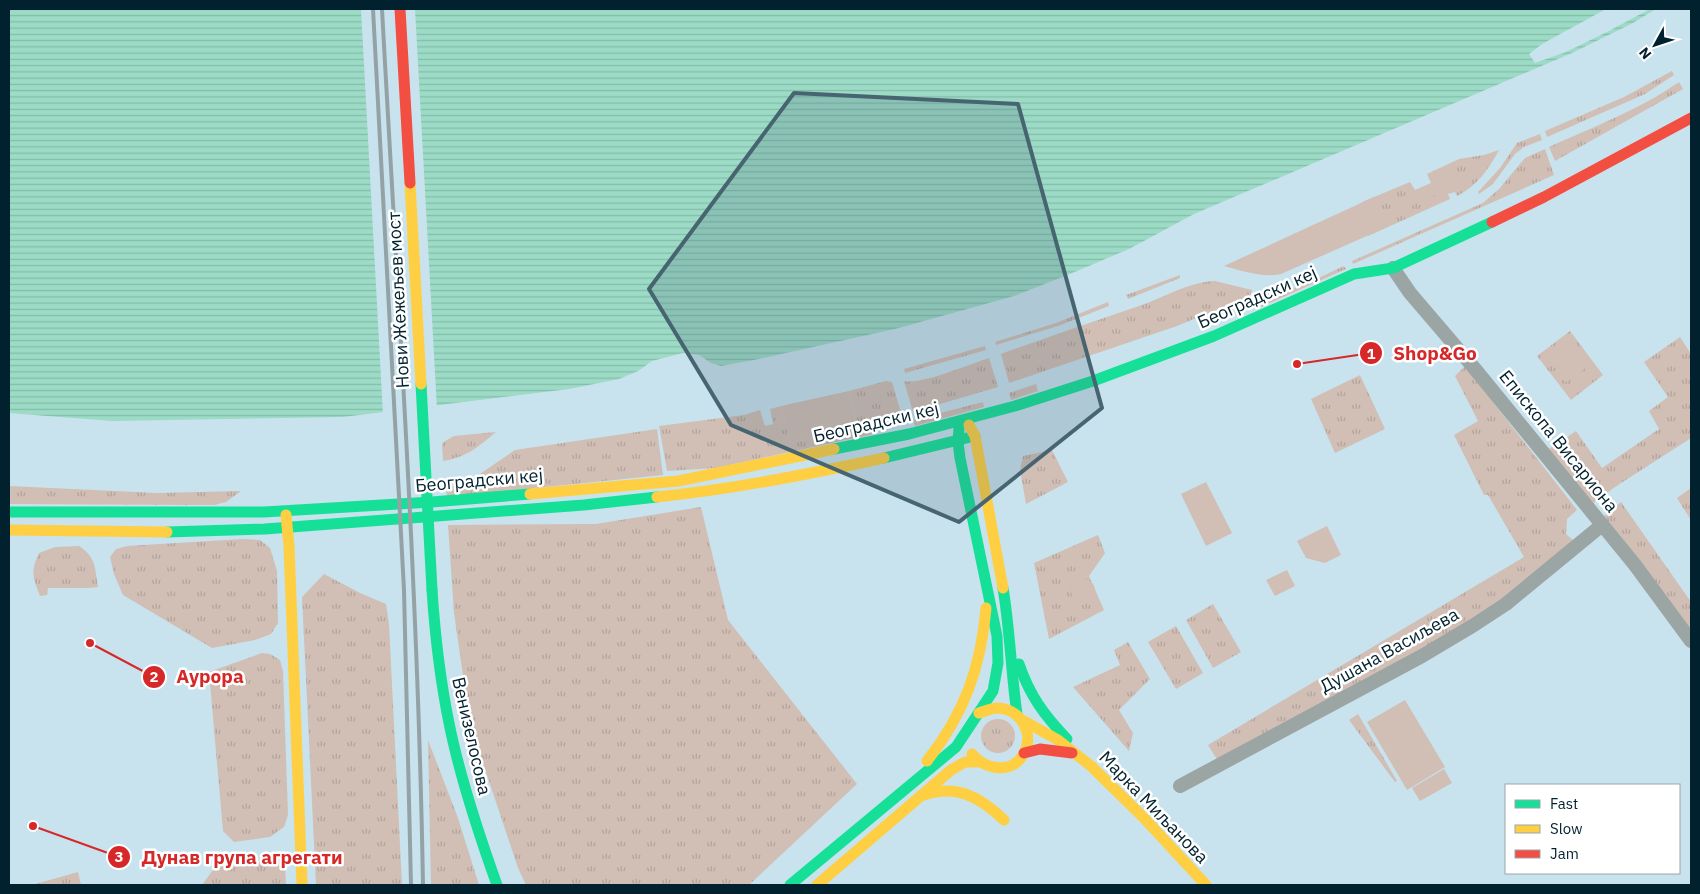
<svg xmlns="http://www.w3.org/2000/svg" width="1700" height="894" viewBox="0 0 1700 894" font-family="'IBM Plex Sans',sans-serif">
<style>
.grass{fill:url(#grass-tufts)}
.green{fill:#d1beb5}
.water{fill:url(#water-rules)}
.pier{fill:#c8e3ee}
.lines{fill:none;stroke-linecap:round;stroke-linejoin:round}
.street{stroke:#9ba5a3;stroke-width:14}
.fast{stroke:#16e098;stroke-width:11}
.slow{stroke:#ffcf43;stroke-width:11}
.jam{stroke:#f24e42;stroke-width:11}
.rail{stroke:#95a2a5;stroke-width:4}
.fast-bridge{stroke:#16e098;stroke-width:11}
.slow-bridge{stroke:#ffcf43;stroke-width:11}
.jam-bridge{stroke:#f24e42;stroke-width:11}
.marked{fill:#466571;fill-opacity:0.2;stroke:#466571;stroke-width:4;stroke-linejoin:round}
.labels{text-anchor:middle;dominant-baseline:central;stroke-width:5;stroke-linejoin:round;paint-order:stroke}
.street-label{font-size:18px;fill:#00212d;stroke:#fff}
.leader{fill:none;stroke:#d62828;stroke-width:2}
.callout-dot{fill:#d62828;stroke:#fff;stroke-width:2}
.mark-label{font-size:15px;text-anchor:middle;font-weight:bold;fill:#fff}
.callout-label{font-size:19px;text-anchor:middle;font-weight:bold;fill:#d62828;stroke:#fff;stroke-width:5;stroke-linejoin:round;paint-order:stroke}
</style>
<defs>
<pattern id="grass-tufts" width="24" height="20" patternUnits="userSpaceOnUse" patternTransform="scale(1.25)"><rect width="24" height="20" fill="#d1beb5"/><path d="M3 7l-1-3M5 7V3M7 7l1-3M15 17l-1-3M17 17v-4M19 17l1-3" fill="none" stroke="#b2a39c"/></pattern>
<pattern id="water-rules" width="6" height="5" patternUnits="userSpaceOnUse" patternTransform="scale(1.25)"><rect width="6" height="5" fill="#9cdbc6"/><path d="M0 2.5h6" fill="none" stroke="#85bcaa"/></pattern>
</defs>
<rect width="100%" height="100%" fill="#c8e3ee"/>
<!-- grass -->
<g class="grass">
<polygon points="1672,71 1674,75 1645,94 1547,137 1545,131 1624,97"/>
<path d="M1679 82 1683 89 1555 161 1549 147C1593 127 1639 110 1679 82Z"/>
<polygon points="1540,134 1542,140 1524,147 1515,154 1493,184 1479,194 1478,192 1500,168 1517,143"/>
<polygon points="1545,149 1554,175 1353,264 1352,261 1483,203 1499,189 1525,158"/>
<path d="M1499 150C1489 169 1477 186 1457 196L1455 192 1448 194 1450 199 1368 236 1359 215 1362 202 1410 182 1415 190 1431 183 1427 174 1459 159 1484 155Z"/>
<path d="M1344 266 1346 269 1261 307 1257 300 1259 292C1290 295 1317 278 1344 266Z"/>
<polygon points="1180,275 1180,278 1128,299 1126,295"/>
<path d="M1215 281 1252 290 1250 296 1177 326 1009 383 1001 354C1047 337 1093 322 1139 306 1165 297 1188 282 1215 281Z"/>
<polygon points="1108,302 1109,306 1058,326 996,345 995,342 1056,323"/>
<polygon points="1570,331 1603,375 1571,400 1537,356"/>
<polygon points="1680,337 1691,354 1691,438 1615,487 1592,504 1549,449 1576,431 1602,468 1659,429 1649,411 1668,397 1644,362"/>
<polygon points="985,346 986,350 905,373 904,369"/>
<path d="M989 358 998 387 913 412 904 381C921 385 970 364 989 358Z"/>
<polygon points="1465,366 1577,510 1567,519 1566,534 1574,541 1503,602 1423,651 1218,761 1208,745 1524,557 1488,495 1484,495 1454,435 1478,421 1455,376"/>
<polygon points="1360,375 1385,429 1335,453 1311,399"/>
<polygon points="886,381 892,382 902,416 895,425 892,426 891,423 882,425 873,434 716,468 667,471 659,426 744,415 760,410 765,426 773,424 770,409 781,406 790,443 857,428 849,391"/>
<polygon points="1036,384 1038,391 1011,400 1009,393"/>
<polygon points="983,402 984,407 915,426 913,420"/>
<polygon points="657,429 663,475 447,497 446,488 474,478 515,450"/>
<path d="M496 432C478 447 467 457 443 461L442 443 454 436Z"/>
<polygon points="1052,450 1068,482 1026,504 1020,470 1023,456"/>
<polygon points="9,486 157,493 241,491 226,502 214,505 9,504"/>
<polygon points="1691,488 1691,520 1677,498"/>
<polygon points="1621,502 1691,602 1691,630 1602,518"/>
<polygon points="701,507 728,620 857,784 749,885 526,885 518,868 470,724 454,613 448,525 596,524"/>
<polygon points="1098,535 1105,553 1089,576 1104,610 1049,639 1034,563"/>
<polygon points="243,539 260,540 270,548 277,571 278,623 271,634 255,640 212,648 123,595 114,574 110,557 116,549 127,546"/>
<path d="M79 546C96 557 95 568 98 587L88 588H48L47 595 40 596C33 576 30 573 39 553L55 547Z"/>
<polygon points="324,574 360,593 386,604 389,624 402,885 316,885 302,597"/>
<polygon points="1213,604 1241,652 1213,668 1186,620"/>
<polygon points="1176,626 1203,673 1176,689 1148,642"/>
<polygon points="1128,642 1150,679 1119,710 1133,733 1129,751 1073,687 1120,665 1114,650"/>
<polygon points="262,653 270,654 280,660 283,671 288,815 284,827 270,837 234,842 223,831 209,672"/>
<polygon points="1358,714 1397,781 1395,782 1349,720"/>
<circle cx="998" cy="736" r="17"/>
<polygon points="428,740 458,818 479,885 431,885"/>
<polygon points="279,857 285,865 286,885 202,885 215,867"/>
<polygon points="78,872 81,885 32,885"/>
</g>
<!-- green -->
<g class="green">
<polygon points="1449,175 1455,186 1402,210 1397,199"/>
<path d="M1374 197 1387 227 1281 274C1263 278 1242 271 1224 266Z"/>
<polygon points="1152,313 1157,323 1141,330 1137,319"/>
<polygon points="1568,336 1590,365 1566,382 1545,353"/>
<polygon points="849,391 857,428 790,443 781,406"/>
<polygon points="1206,482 1232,533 1206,546 1181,494"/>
<polygon points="1327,526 1341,555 1325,563 1306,558 1297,541"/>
<polygon points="1287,570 1295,586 1275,596 1266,580"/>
<circle cx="1083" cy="591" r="12"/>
<polygon points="1405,700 1445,767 1407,790 1367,722"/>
<polygon points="1444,769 1452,783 1420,801 1412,788"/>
</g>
<!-- water -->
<polygon class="water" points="9,9 1656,9 1633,23 1572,53 1194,214 1129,249 1070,274 1014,296 895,329 754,360 721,366 711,363 699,355 683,353 652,361 638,371 619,379 569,389 343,417 112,421 9,413"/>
<!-- pier -->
<g class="pier">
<polygon points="361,9 415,9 437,409 383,415"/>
<polygon points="1606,9 1650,9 1607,32 1566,52 1535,63 1529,54 1542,44"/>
</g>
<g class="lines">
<!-- street -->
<g class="street">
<polyline points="1393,268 1410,293 1475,369 1635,565 1691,641"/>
<polyline points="1180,786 1422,656 1474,625 1506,604 1602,525"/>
</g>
<!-- fast -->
<g class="fast">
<polyline points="834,449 909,434 1015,406 1093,381 1214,336 1354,274 1393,268 1492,222"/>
<polyline points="884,458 975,436"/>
<polyline points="9,512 264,512 432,502 530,494"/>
<polyline points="167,532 265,529 584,505 657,497"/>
<path d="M1003 588C1010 630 1011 672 1017 714"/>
<path d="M432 590C435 635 440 679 449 723 460 778 478 832 497 885"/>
<path d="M1019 664C1030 696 1044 715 1067 739"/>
<polyline points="790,885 956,747 993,691 998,663 997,636 960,458 958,442 959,428"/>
</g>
<!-- slow -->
<g class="slow">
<polyline points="969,425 975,436 1003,588"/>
<polyline points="530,494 678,481 834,449"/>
<path d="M657 497C734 489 809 474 884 458"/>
<polyline points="286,515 289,546 302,885"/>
<polyline points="9,530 167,532"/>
<polyline points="1024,721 1058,740 1091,766 1143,817 1206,885"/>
<path d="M972 754C985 770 1013 775 1024 753 1035 733 1020 709 998 708 992 708 985 711 979 713"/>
<path d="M927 761C964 714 981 668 986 608"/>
<path d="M924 795C957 784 980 797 1004 820"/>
<polyline points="817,885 951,770 965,762 979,762"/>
</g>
<!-- jam -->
<g class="jam">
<polyline points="1492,222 1544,197 1691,118"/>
<polyline points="1024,753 1040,749 1072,753"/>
</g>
<!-- rail -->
<g class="rail">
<polyline points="373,9 404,590 411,885"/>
<path d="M382 9C398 301 418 593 423 885"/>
</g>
<!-- fast-bridge -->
<polyline class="fast-bridge" points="421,384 432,590"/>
<!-- slow-bridge -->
<polyline class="slow-bridge" points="410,183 421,384"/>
<!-- jam-bridge -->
<polyline class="jam-bridge" points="400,9 410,183"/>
</g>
<!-- marked area -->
<path class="marked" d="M794 93 1018 104 1102 408 959 522 731 425 649 289Z"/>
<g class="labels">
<!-- street labels -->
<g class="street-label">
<text transform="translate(1257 297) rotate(-24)">Београдски кеј</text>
<text transform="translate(398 300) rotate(-93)">Нови Жежељев мост</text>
<text transform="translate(876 422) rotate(-13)">Београдски кеј</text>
<text transform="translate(1559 441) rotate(51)">Епископа Висариона</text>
<text transform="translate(479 480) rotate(-5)">Београдски кеј</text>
<text transform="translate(1389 650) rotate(-29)">Душана Васиљева</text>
<text transform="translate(472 736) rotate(77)">Венизелосова</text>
<text transform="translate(1154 807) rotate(46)">Марка Миљанова</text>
</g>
</g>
<!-- callouts -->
<path class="leader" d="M1297 364L1371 353M90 643L154 677M33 826L119 857"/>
<g class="callout-dot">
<circle cx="1297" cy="364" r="5"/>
<circle cx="90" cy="643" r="5"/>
<circle cx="33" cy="826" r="5"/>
<circle cx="1371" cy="353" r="12"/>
<circle cx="154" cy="677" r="12"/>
<circle cx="119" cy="857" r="12"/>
</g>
<g class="mark-label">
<text x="1371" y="359">1</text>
<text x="154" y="682">2</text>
<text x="119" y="862">3</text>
</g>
<g class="callout-label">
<text x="1435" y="360">Shop&amp;Go</text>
<text x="210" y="683">Аурора</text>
<text x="242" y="864">Дунав група агрегати</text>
</g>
<!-- border -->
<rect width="1700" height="894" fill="none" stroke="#00212d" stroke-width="20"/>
<!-- legend -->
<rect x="1505" y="784" width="175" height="90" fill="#ffffff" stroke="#99a6ab"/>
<rect x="1515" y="800" width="25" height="8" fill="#16e098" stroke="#99a6ab"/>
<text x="1550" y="809" font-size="15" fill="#00212d">Fast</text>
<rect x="1515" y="825" width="25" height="8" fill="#ffcf43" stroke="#99a6ab"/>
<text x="1550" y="834" font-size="15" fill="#00212d">Slow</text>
<rect x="1515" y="850" width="25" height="8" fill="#f24e42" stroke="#99a6ab"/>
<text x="1550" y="859" font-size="15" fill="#00212d">Jam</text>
<!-- north arrow -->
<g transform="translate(1655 45) rotate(230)" stroke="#ffffff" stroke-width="4" paint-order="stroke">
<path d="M0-4L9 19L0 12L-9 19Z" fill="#00212d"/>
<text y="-8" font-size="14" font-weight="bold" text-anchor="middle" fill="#00212d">N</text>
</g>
</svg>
